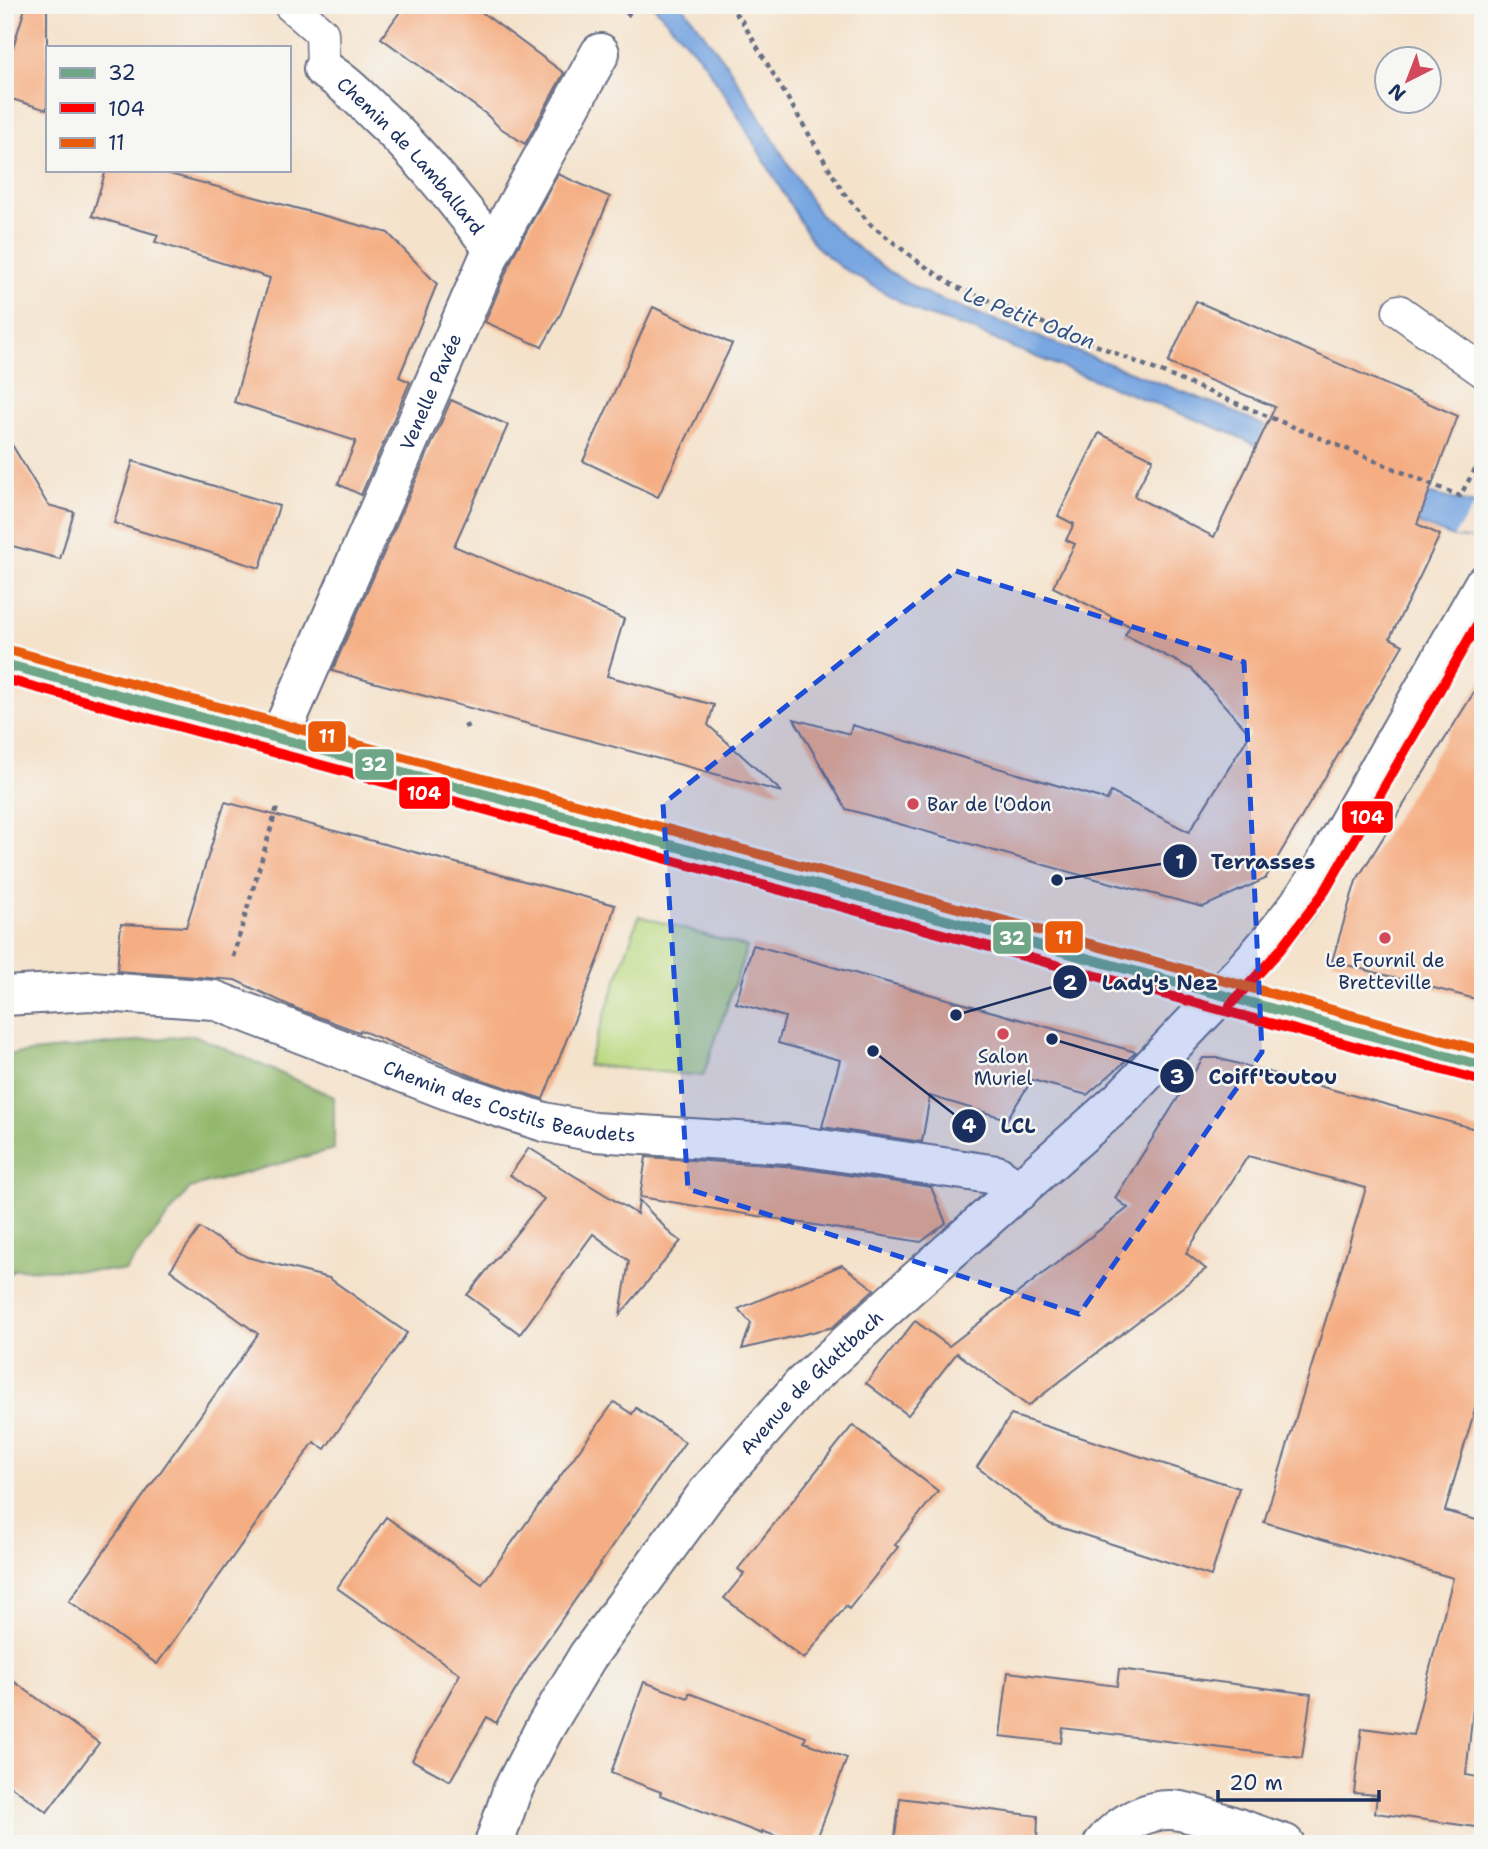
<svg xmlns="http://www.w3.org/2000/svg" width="1488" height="1849" viewBox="0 0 1488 1849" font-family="'Shantell Sans',sans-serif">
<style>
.green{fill:#bad87e;stroke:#6a846e;stroke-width:2}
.forest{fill:#93b86d;stroke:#577466;stroke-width:2}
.water{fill:#78a6e1;stroke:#4a6aa0;stroke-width:2}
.pier{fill:#f4e2cb}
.building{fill:#f5ae83}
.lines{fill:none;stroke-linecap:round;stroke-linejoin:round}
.service-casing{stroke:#676e84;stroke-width:35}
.minor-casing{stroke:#676e84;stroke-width:42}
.tertiary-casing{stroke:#676e84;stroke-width:42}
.secondary-casing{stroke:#676e84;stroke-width:42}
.path{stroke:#676e84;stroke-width:4.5;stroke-dasharray:5 5;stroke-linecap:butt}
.service{stroke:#fff;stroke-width:32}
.minor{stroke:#fff;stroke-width:38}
.tertiary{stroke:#fff;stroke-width:38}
.secondary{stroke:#fff;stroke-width:38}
.bus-1-casing{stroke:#f6f6f2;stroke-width:16}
.bus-2-casing{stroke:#f6f6f2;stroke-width:16}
.bus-3-casing{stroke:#f6f6f2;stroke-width:16}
.bus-1{stroke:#6ea687;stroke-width:10}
.bus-2{stroke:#f00;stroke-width:10}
.bus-3{stroke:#ea5b0c;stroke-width:10}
.marked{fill:#1d4ed8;fill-opacity:0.2;stroke:#1d4ed8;stroke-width:5;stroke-dasharray:14 9;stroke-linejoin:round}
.poi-dot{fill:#d1495b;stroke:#f6f6f2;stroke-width:2.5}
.labels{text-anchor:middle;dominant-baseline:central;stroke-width:5;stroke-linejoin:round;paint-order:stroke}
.street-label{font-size:19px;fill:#1b2f5e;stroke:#f6f6f2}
.poi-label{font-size:19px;fill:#1b2f5e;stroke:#f6f6f2}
.water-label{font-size:21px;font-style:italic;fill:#375385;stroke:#f6f6f2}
.leader{fill:none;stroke:#1b2f5e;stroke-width:2.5}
.callout-dot{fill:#1b2f5e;stroke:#f6f6f2;stroke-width:2.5}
.mark-label{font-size:21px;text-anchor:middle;font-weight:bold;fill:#fff}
.callout-label{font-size:21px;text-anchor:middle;font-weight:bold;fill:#1b2f5e;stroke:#f6f6f2;stroke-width:5;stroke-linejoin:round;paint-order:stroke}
.line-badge{stroke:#f6f6f2;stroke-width:2.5}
.badge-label{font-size:19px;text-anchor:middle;font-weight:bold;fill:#fff}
</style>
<rect width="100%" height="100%" fill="#f6f6f2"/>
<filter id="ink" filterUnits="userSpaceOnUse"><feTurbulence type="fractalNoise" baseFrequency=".0143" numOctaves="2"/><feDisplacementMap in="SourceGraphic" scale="14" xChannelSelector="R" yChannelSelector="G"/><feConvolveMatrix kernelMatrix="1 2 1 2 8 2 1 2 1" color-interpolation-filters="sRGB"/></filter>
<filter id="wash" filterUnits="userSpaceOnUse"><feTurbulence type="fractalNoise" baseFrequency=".00686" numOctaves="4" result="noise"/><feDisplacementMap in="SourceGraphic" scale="28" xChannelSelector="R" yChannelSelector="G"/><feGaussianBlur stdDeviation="1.57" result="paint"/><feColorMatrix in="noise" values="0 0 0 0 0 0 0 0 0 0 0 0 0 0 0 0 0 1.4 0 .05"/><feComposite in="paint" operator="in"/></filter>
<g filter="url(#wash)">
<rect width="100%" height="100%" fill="#f4e2cb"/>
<!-- green -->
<polygon class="green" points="639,916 747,947 703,1076 587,1065"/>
<!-- forest -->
<polygon class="forest" points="194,1035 334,1097 334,1149 190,1188 125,1271 15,1269 5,1278 5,1055"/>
<!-- water -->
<path class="water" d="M653 5H682L727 64 819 214C853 246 891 277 934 297L1228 409 1396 486 1483 506V539L1453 537 1396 514 1235 435 1016 349 971 329 922 314 839 266 815 245 808 235 728 99 703 61Z"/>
<!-- pier -->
<polygon class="pier" points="1475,505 1483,506 1483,539 1453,537"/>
<g id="blocks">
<!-- building -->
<g class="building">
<polygon points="26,5 47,5 47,110 5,97 5,73"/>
<polygon points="405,5 472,5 564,73 525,144 499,127 486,114 381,38"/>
<polygon points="106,170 155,170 388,233 437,284 399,377 410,382 361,495 338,484 356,441 234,402 270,278 155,242 158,235 92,216"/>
<polygon points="558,174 610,197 561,313 542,347 485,322 513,256"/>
<polygon points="1196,301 1458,416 1417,524 1440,535 1390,638 1403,645 1265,879 1203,907 1073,873 846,809 794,719 850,734 852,725 1107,800 1111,792 1189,832 1250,734 1192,669 1125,635 1130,626 1053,587 1075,544 1066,540 1074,524 1058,516 1099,433 1153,459 1134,496 1214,537 1275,407 1168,363"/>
<polygon points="653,307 732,344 658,497 583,461"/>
<polygon points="451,400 508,425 454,546 624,619 607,676 714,705 708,725 782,792 332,671"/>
<polygon points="5,433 48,505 74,512 60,559 5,544"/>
<polygon points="133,461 279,506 260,568 114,523"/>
<polygon points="1483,678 1483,1001 1332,961 1356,881"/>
<polygon points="225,802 615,905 601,953 543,1099 477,1078 360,1030 359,1032 295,1008 235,980 117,971 121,924 186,927"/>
<polygon points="753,945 801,958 1136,1052 1087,1095 1032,1080 1007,1119 930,1096 922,1142 822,1127 840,1060 778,1043 785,1017 736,1003"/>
<polygon points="1203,1058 1217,1058 1483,1131 1483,1382 1445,1511 1483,1522 1483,1683 1476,1681 1466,1775 1483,1778 1483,1828 1375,1813 1377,1795 1354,1793 1362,1728 1413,1735 1453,1578 1264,1522 1366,1188 1248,1156 1186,1253 1206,1269 1028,1406 957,1353 908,1415 866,1383 915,1321 949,1346 1128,1208 1115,1198"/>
<polygon points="529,1148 637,1214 639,1200 673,1236 681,1241 620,1315 629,1261 593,1234 520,1334 467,1295 544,1199 510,1175"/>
<polygon points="646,1157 785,1166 931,1187 946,1223 921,1242 640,1197"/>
<polygon points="200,1228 247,1257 329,1278 407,1333 325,1449 314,1442 157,1664 69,1601 258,1334 170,1270"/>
<polygon points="842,1265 874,1289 833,1327 742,1349 751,1323 738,1309"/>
<polygon points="614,1402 632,1414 636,1408 685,1442 534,1659 496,1723 487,1717 450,1781 412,1760 460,1674 337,1588 386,1517 482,1584"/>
<polygon points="1011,1415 1239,1488 1211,1576 1050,1524 977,1467"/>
<polygon points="853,1425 938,1491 895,1545 898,1547 849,1609 846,1606 804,1659 724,1598 744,1574 738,1569"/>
<polygon points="1119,1669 1311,1694 1302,1758 1063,1728 1061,1743 1000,1736 1008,1672 1117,1686"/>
<polygon points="5,1675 99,1743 47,1812 5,1782"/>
<polygon points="644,1682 688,1698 689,1693 806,1737 804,1742 847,1758 815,1844 797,1844 762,1831 762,1834 660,1795 661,1792 611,1773"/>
<polygon points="900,1798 1038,1816 1037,1844 894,1844"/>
</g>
</g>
</g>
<g filter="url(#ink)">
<use href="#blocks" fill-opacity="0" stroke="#676e84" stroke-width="2"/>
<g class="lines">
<!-- service casing -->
<g class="service-casing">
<g id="service">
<polyline points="290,5 322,33 323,69"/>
<polyline points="1399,311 1483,371"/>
</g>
</g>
<!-- minor casing -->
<g class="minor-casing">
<g id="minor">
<path id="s1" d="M323 69C343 81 359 97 376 114 420 154 456 201 493 248"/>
<path id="s2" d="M279 738 493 248 600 53"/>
<path id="s3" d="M5 996 91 991 214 1000 460 1095 544 1122 594 1132 787 1144 997 1175 1019 1191"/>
<path d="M1103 1844C1120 1822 1153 1806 1180 1811 1212 1817 1253 1834 1285 1844"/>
</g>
</g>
<!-- tertiary casing -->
<g class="tertiary-casing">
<g id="tertiary">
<path id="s4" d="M494 1844 512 1791 544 1729 587 1657 708 1492 802 1385 908 1288 1120 1100 1220 995"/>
</g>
</g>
<!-- secondary casing -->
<g class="secondary-casing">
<g id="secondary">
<polyline points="5,664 1483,1066"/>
<path d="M1220 995C1255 960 1286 924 1314 883L1483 585"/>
</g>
</g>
<!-- path -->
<g class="path">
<polyline points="728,5 742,21 843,192 870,224 920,263 956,287 1460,496 1483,455"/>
<polyline points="627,16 634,5"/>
<polyline points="464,727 472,724"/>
<polyline points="233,957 278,804"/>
</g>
<!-- service -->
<use href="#service" class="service"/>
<!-- minor -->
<use href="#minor" class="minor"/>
<!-- tertiary -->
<use href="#tertiary" class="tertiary"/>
<!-- secondary -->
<use href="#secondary" class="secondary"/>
<!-- bus-1 casing -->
<g class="bus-1-casing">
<polyline id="bus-1" points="5,664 1483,1066"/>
</g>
<!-- bus-2 casing -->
<g class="bus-2-casing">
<g id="bus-2">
<polyline points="5,679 1479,1080"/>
<polyline points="1230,1005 1280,950 1325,891 1483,614"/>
</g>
</g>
<!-- bus-3 casing -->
<g class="bus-3-casing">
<polyline id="bus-3" points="9,650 1483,1051"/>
</g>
<!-- bus-1 -->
<use href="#bus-1" class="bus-1"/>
<!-- bus-2 -->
<use href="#bus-2" class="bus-2"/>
<!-- bus-3 -->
<use href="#bus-3" class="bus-3"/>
</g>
</g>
<!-- marked area -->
<path class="marked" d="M956 571 1244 662 1262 1052 1079 1314 688 1189 663 804Z"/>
<!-- markers -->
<g class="poi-dot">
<circle cx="913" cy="804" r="7"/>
<circle cx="1385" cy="938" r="7"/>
<circle cx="1003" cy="1034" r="7"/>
</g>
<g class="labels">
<!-- street labels -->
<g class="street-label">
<text stroke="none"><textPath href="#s1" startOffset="124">Chemin de Lamballard</textPath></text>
<text stroke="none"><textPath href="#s2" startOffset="378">Venelle Pavée</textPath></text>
<text stroke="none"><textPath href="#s3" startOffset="523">Chemin des Costils Beaudets</textPath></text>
<text stroke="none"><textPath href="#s4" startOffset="565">Avenue de Glattbach</textPath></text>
</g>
<!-- poi labels -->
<g class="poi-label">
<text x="927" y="804" text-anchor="start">Bar de l'Odon</text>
<text x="1385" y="960">Le Fournil de<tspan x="1385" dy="22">Bretteville</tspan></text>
<text x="1003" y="1056">Salon<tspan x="1003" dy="22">Muriel</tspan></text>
</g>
<!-- water labels -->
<g class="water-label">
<text transform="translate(1029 318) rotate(21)">Le Petit Odon</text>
</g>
</g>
<!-- callouts -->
<path class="leader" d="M1057 880L1180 861M956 1015L1070 982M1052 1039L1177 1076M873 1051L969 1126"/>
<g class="callout-dot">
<circle cx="1057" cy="880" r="7"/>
<circle cx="956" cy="1015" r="7"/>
<circle cx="1052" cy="1039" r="7"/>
<circle cx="873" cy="1051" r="7"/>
<circle cx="1180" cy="861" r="18"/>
<circle cx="1070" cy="982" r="18"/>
<circle cx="1177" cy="1076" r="18"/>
<circle cx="969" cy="1126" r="18"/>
</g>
<g class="mark-label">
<text x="1180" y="869">1</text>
<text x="1070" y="990">2</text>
<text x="1177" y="1084">3</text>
<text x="969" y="1133">4</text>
</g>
<g class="callout-label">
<text x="1263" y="869">Terrasses</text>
<text x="1160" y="990">Lady's Nez</text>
<text x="1273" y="1084">Coiff'toutou</text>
<text x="1018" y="1133">LCL</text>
</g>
<g class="line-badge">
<rect x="307" y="720" width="40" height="33" rx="7" fill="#ea5b0c"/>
<rect x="354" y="748" width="41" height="33" rx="7" fill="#6ea687"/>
<rect x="398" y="776" width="53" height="34" rx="7" fill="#f00"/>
<rect x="1341" y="800" width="53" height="34" rx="7" fill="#f00"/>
<rect x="1044" y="920" width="40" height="34" rx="7" fill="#ea5b0c"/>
<rect x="992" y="921" width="40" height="34" rx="7" fill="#6ea687"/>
</g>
<g class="badge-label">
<text x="327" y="743">11</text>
<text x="374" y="771">32</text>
<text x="424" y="800">104</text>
<text x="1367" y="824">104</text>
<text x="1064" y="944">11</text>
<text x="1012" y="945">32</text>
</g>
<!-- margin -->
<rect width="1488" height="1849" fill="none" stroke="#f6f6f2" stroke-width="28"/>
<!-- legend -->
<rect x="46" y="46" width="245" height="126" fill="#f6f6f2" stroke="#9ea6b7" stroke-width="2"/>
<rect x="60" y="68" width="35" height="10" fill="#6ea687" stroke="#9ea6b7" stroke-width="2"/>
<text x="108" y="80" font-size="21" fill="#1b2f5e">32</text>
<rect x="60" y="103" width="35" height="10" fill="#ff0000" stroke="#9ea6b7" stroke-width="2"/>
<text x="108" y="116" font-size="21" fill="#1b2f5e">104</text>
<rect x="60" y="138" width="35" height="10" fill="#ea5b0c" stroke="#9ea6b7" stroke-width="2"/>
<text x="108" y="150" font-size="21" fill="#1b2f5e">11</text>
<!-- north arrow -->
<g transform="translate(1408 80) rotate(222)"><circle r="33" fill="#f6f6f2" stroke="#9ea6b7" stroke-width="2"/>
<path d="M0-5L12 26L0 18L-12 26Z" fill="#d1495b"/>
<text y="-10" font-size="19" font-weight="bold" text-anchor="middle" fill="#1b2f5e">N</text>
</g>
<!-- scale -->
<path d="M1218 1790v10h161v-10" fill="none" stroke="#1b2f5e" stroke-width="3.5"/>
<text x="1229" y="1790" font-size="21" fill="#1b2f5e" stroke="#f6f6f2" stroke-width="5" paint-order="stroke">20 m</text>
</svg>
